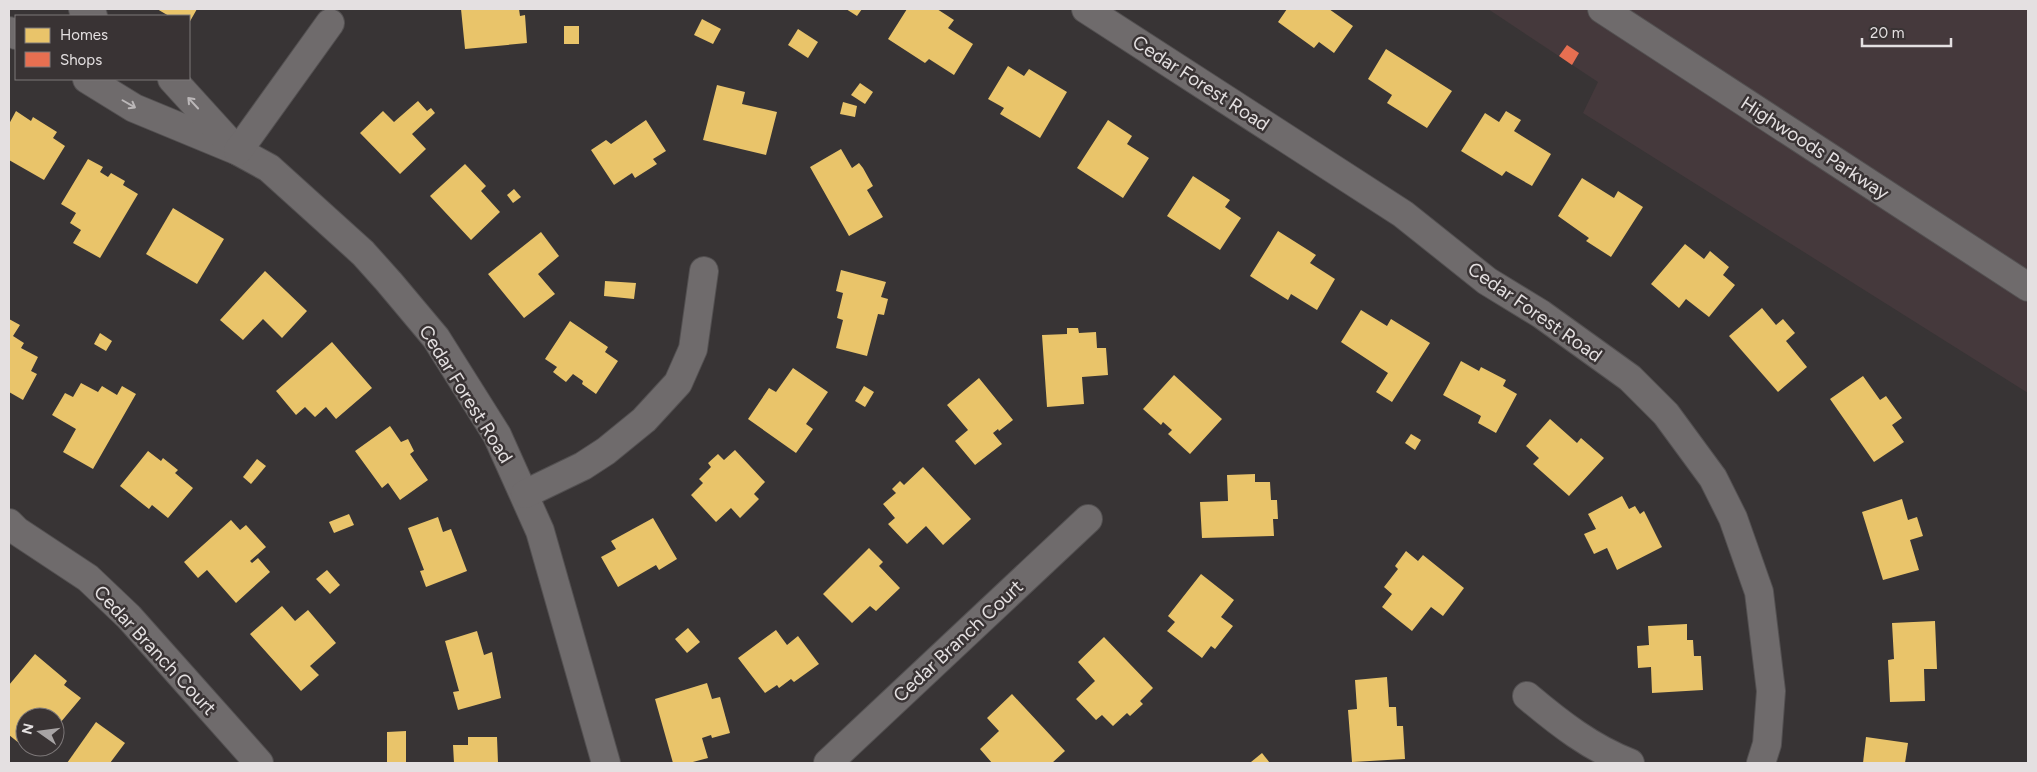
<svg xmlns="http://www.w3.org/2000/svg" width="2037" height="772" viewBox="0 0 2037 772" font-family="Figtree,sans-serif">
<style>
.built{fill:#45393c}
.homes{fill:#e9c46a}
.shops{fill:#e76f51}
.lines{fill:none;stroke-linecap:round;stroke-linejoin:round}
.minor-casing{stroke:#535051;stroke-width:30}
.minor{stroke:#6f6b6c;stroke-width:28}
.oneway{stroke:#bbb7b8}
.labels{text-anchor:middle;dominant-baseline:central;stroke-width:5;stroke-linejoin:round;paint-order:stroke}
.street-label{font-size:19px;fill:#e4e0e1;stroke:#393334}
</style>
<rect width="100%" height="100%" fill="#383435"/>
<!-- built -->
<polygon class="built" points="1488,9 2028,9 2028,393 1583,113 1598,82"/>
<!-- homes -->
<g class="homes">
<polygon points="157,9 197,9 189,23 189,16 169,16"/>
<polygon points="461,9 519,9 520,16 525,15 527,43 465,49"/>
<polygon points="846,9 862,9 857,16"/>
<polygon points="907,9 937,9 954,20 948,28 973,44 954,75 929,59 925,63 888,39"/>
<polygon points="1287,9 1329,9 1353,26 1334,53 1319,42 1314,48 1278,22"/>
<polygon points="702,19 721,29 713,44 694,35"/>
<rect x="564" y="26" width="15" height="18"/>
<polygon points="798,29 818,42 808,58 788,45"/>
<polygon points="1386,49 1452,91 1427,128 1387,103 1392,95 1368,79"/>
<polygon points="1008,66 1024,76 1029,69 1067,92 1040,138 1000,114 1004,108 988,99"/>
<polygon points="860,83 873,92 865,104 851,95"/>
<polygon points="717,85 745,92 742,104 777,112 766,155 703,140"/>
<polygon points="418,101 427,111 431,108 435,113 412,134 426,149 400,174 360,133 383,111 394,122"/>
<polygon points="843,102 857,106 855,117 840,114"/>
<polygon points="16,111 31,121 33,117 57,132 53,138 65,146 44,180 9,160 9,124"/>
<polygon points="1506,111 1521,120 1514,131 1551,154 1532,186 1506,171 1502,176 1461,151 1485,113 1499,122"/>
<polygon points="646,120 666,151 653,159 657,164 635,178 632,173 614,185 591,150 606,140 611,144"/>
<polygon points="1108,120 1132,136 1127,144 1149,158 1123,198 1077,168"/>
<polygon points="841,149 852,168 859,163 863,168 873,186 867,190 883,217 849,236 810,167"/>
<polygon points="88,159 103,167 100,172 108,177 111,173 125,181 123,185 138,194 100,258 73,243 81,230 70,223 76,213 61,204"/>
<polygon points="465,164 486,186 481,191 500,212 471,240 430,196"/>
<polygon points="1193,176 1230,200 1225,207 1241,218 1220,250 1167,216"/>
<polygon points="1582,178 1614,198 1618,191 1643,207 1611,257 1586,241 1589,238 1558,216"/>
<polygon points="514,189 521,197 513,203 507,195"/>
<polygon points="173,208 224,239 197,284 146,254"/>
<polygon points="1278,231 1316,255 1310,263 1335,279 1317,310 1291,294 1288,300 1250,276"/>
<polygon points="541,232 559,256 538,274 555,294 524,318 488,274"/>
<polygon points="1685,244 1704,259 1710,251 1729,267 1723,275 1735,285 1709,317 1686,299 1679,308 1651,284"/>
<polygon points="841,270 886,282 881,297 888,299 884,315 878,314 867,356 836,348 843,320 837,318 843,293 836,291"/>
<polygon points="265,271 307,311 282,338 263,319 243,340 220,320"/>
<polygon points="605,281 636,283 634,299 604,296"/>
<polygon points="1762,308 1776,325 1783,319 1795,333 1786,341 1807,367 1778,392 1729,336"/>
<polygon points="1361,310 1387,326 1391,319 1430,343 1392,402 1376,392 1388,373 1341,342"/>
<polygon points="9,319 20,325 13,336 24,343 21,348 38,357 31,371 37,374 23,400 9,392"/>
<polygon points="570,321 608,347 605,352 618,361 596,394 582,384 583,381 573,374 566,382 553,372 557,367 545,359"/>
<polygon points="1067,328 1078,328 1079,333 1096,332 1097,348 1106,348 1108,375 1082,377 1084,404 1047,407 1042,335 1067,334"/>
<polygon points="100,333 112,341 106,351 94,344"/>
<polygon points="332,342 372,388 336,419 326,407 315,417 305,407 296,415 276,391"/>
<polygon points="1461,361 1479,371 1481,367 1506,380 1503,386 1517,394 1496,433 1478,423 1481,416 1443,395"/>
<polygon points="793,368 828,392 806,424 813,429 796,453 748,419 769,388 776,392"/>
<polygon points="1174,375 1222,419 1190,454 1168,434 1172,430 1163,422 1161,425 1143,409"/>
<polygon points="1863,376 1880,400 1886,396 1902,418 1892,425 1904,442 1874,462 1830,399"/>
<polygon points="979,378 1013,420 999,431 998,429 993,433 1002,444 975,465 955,441 968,430 947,405"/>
<polygon points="81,383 98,392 102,386 117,395 122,386 136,394 93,469 63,452 76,429 52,415 65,393 73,397"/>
<polygon points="864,386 874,392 865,407 855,401"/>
<polygon points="1550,419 1577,443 1581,438 1604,458 1569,496 1533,464 1539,458 1526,446"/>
<polygon points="390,426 401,442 408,439 414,451 410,454 428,480 400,500 388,483 382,488 355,451"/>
<polygon points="1411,434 1421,440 1415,450 1405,443"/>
<polygon points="735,450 765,482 754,494 759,499 740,518 731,508 716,522 691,495 703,483 699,479 711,467 708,463 718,454 724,460"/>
<polygon points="148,451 161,461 163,458 178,470 175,473 193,488 168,518 152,505 149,509 120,486"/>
<polygon points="257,459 266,466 251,484 243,477"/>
<polygon points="923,467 971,519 943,545 926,526 907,544 888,524 895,518 883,504 896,493 892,489 900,481 904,485"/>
<polygon points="1255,474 1255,482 1270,482 1271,500 1277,500 1278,519 1273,519 1274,536 1202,538 1200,502 1228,501 1227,475"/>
<polygon points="1622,496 1629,509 1635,506 1640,514 1644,511 1662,547 1617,570 1607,548 1594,554 1584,534 1596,529 1588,514"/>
<polygon points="1902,499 1908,520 1917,517 1923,536 1910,540 1919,570 1883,580 1862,512"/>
<polygon points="349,514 354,525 334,533 329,522"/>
<polygon points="438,517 443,532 451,529 467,571 426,587 420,571 424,570 408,528"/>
<polygon points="653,518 677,559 659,570 656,565 618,587 601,557 616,549 611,541"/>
<polygon points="231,520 240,530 246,525 266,547 250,561 252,563 258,558 270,572 236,603 207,570 198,578 184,562"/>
<polygon points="869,548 883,562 879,566 900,588 876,611 870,606 852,623 823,594"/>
<polygon points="1406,551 1418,561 1423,555 1464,588 1443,616 1431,607 1412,631 1382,607 1392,594 1384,587 1398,569 1395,566"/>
<polygon points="327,570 340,585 330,594 316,579"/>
<polygon points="1201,574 1234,600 1221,617 1233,626 1215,649 1211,646 1202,658 1167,631 1175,622 1168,616"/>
<polygon points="282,606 295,621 308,610 336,643 310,666 319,675 301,691 250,634"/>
<polygon points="1935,621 1937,669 1924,669 1925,701 1890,702 1888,660 1894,659 1892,623"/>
<polygon points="1687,624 1687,640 1693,640 1694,656 1701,656 1703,690 1652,693 1651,667 1638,668 1637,646 1649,645 1648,626"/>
<polygon points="688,628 700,642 687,653 675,639"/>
<polygon points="776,630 787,645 798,636 819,664 794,682 791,679 779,688 777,685 765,693 738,658"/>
<polygon points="477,631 484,655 492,652 501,698 458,710 453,692 459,691 445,641"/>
<polygon points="1104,637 1153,688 1140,701 1143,704 1130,716 1127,713 1113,726 1102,715 1096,720 1076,699 1095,681 1078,662"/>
<polygon points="35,654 67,681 64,685 81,698 55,729 55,717 25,717 25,736 19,743 9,735 9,685"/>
<polygon points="1387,677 1389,707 1396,707 1397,726 1403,726 1405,759 1352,762 1348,710 1357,709 1355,680"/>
<polygon points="707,683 712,699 720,697 730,733 712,738 711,735 702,738 708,758 689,763 673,763 655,699"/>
<polygon points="1012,694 1065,751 1052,763 992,763 980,749 999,731 987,718"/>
<polygon points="96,722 125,743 110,763 67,763"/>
<polygon points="406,731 406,763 387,763 387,732"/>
<polygon points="468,737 497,737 498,763 454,763 453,745 468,745"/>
<polygon points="1866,737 1908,743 1905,763 1863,763"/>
<polygon points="1262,753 1270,763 1252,763 1251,762"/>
</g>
<!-- shops -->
<polygon class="shops" points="1567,45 1579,53 1572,65 1559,56"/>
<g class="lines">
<!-- minor casing -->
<g class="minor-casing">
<g id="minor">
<polyline points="83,9 93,16"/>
<polyline points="1086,9 1403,214 1487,281 1541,314 1630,378 1666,414 1713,478 1733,518 1759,592 1771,691 1767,744 1761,763"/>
<polyline points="1602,9 2028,287"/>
<polyline points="9,31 16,35"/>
<polyline points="87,79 134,108 238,151 269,168 363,253 389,282 436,338 497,435 540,531 606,763"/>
<polyline points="172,79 232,145"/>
<polyline points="238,151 330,23"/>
<polyline points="525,494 583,466 606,451 644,420 678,383 693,349 704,271"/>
<polyline points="9,523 17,531 88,578 129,617 259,763"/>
<path d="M1527 696C1559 723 1591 748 1630 763"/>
<polyline points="828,763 1088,519"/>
</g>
</g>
<!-- minor -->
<use href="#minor" class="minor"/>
</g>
<!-- one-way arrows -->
<defs><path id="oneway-shaft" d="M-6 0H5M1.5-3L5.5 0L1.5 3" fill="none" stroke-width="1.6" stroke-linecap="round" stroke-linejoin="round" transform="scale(1.25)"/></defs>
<g class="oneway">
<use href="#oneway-shaft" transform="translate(193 103) rotate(-133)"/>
<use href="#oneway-shaft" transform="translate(129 104) rotate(30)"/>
</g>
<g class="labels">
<!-- street labels -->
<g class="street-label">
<text transform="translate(1201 83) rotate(33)">Cedar Forest Road</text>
<text transform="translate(1815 148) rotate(33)">Highwoods Parkway</text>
<text transform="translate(1535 312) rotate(35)">Cedar Forest Road</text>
<text transform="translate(466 394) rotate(58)">Cedar Forest Road</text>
<text transform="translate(958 641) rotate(-43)">Cedar Branch Court</text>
<text transform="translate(155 650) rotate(47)">Cedar Branch Court</text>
</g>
</g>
<!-- border -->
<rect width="2037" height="772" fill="none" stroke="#e4e0e1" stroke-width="20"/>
<!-- legend -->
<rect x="15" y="15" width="175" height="65" fill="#393334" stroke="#7d7879"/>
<rect x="25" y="28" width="25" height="15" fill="#e9c46a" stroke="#7d7879"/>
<text x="60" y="40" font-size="15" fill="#e4e0e1">Homes</text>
<rect x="25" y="52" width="25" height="15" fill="#e76f51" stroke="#7d7879"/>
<text x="60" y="65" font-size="15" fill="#e4e0e1">Shops</text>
<!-- north arrow -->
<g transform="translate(40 732) rotate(284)"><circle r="24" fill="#393334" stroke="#7d7879"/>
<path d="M0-4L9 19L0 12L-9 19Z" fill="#a8a4a5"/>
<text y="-8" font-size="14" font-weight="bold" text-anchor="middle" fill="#e4e0e1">N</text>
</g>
<!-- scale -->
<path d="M1862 38v8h89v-8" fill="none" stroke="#e4e0e1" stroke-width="2.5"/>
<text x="1870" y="38" font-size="15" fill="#e4e0e1" stroke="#393334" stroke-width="4" paint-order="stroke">20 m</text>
</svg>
